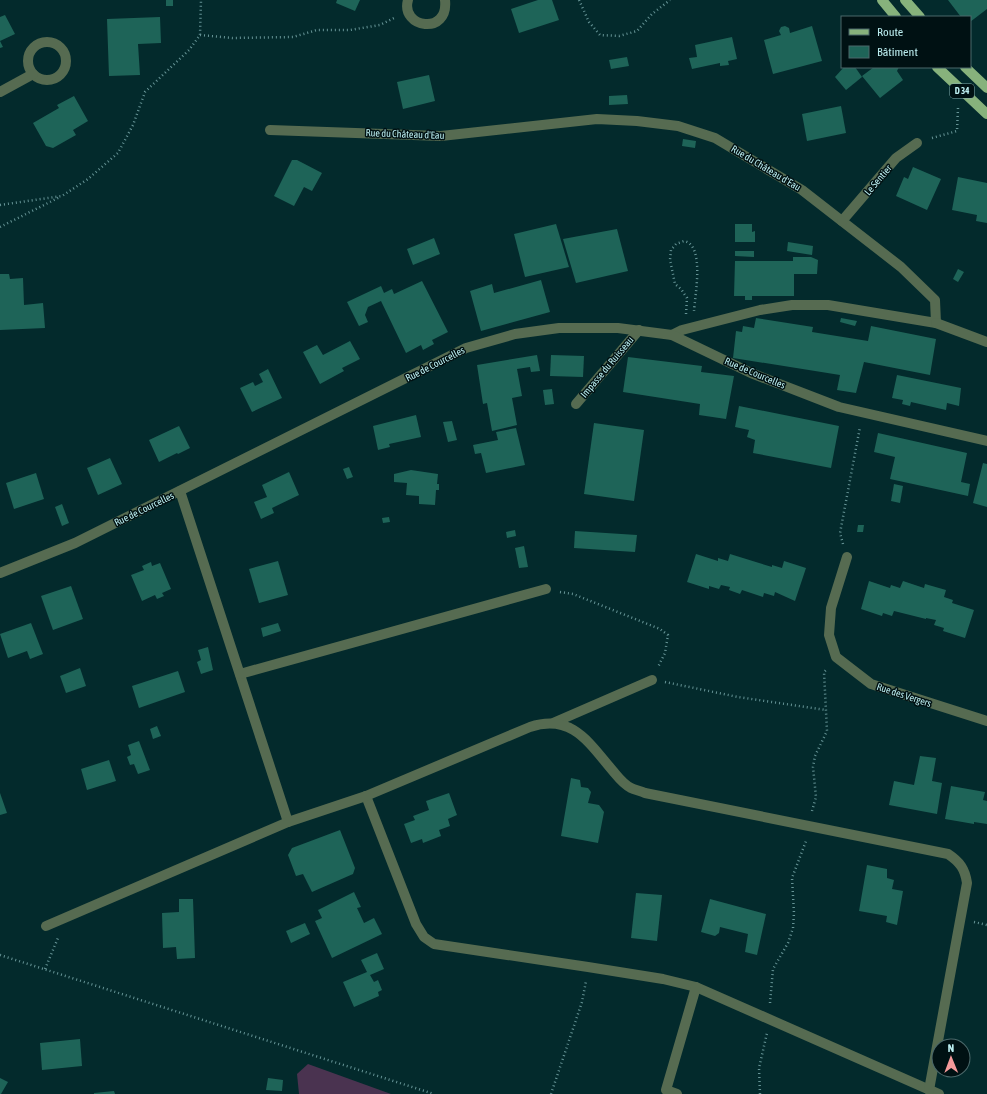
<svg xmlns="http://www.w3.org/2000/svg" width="987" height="1094" viewBox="0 0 987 1094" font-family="'Asap Condensed',sans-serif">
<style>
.green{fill:#4a3350}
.building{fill:#1e6458}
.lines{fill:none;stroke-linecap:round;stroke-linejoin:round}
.path{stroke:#669496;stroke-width:2.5;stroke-dasharray:1 3;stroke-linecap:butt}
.minor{stroke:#566b51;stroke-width:10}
.major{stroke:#87b27c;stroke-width:10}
.labels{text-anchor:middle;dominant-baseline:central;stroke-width:3;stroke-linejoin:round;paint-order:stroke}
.shield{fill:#001113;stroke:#83acae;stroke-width:1}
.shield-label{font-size:9px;font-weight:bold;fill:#bbeef0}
.street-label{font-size:10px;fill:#bbeef0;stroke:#001113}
</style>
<rect width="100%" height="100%" fill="#032a2c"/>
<!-- green -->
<polygon class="green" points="308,1064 391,1094 299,1094 297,1074"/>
<!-- building -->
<g class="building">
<rect x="166" y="0" width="7" height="6"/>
<polygon points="337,0 360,0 355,11 336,3"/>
<polygon points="538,0 552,0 559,20 519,33 511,9"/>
<polygon points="948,0 987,0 987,9 970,22 970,17 961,17"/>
<polygon points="5,15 15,34 0,41 3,47 0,48 0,17"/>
<polygon points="160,17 161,43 138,44 140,75 109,76 107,19"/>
<polygon points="785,26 789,28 790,33 812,26 822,61 773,74 764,40 781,35 779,31 781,27"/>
<polygon points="732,37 737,59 728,61 729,65 720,66 720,63 692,69 689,58 697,57 695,45"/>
<polygon points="627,57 629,66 611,69 609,60"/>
<polygon points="844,67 855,67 862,77 846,90 835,77"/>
<polygon points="874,67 899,67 897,71 903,80 880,98 862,76"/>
<polygon points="429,75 435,101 403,109 397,82"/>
<polygon points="627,95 628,104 609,105 609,96"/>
<polygon points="74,96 88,121 73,130 76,135 53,148 46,146 33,123 59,108 57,105"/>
<polygon points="841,106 846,133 807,141 802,114"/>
<polygon points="683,139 696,141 695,148 682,146"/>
<polygon points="292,160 297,160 322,173 312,191 304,187 294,206 274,196"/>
<polygon points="913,167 941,179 927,210 896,196 904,177 908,179"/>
<polygon points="958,177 987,183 987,223 976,221 977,215 952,210"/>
<polygon points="556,224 569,267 525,277 514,234"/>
<polygon points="735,224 752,224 752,232 755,231 755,242 735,242"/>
<polygon points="617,229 628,271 576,283 563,239"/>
<polygon points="434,238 440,254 413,265 407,249"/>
<polygon points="788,242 813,246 812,255 787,251"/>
<polygon points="735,251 754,251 754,257 735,256"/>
<polygon points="793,257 811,257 818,260 817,274 794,274 794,296 752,296 752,300 745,300 745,296 734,296 735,261 793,261"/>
<polygon points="958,269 964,272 958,282 953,279"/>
<polygon points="0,274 9,274 10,279 23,278 24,305 43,303 45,328 0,330"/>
<polygon points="541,280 550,312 481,331 470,291 492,284 494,293"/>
<polygon points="422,281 448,332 432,340 434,344 423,350 421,345 406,353 381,301 368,307 365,315 368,322 359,326 347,302 381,286 384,293 392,289 394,294"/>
<polygon points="756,318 813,327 812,332 868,341 871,326 936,339 930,375 864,362 856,393 837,390 840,375 733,358 736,331 742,332 743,326 754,328"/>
<polygon points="841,318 857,321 855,326 840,322"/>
<polygon points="350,341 360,359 342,368 344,371 320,384 303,352 317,345 323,355"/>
<polygon points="537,355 540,371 531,372 530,367 517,369 522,396 512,398 517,425 492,431 487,403 483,404 477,365"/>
<polygon points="551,355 584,356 583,377 550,376"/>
<polygon points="628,357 702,366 701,372 734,376 726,419 699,415 700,404 623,392"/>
<polygon points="268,369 282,398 252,412 240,388 253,382 255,386 263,382 259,374"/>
<polygon points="897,375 961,388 959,406 947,403 946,410 911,402 910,406 902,404 903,400 892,398"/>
<polygon points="552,389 554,404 545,405 543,390"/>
<polygon points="739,406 839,426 831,468 753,453 755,440 747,437 749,430 735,427"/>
<polygon points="416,415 421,437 389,444 390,447 378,450 373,426"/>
<polygon points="452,421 457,440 448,442 443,422"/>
<polygon points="594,423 644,430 634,501 584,494"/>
<polygon points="179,426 190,448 178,454 177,453 159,462 149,440"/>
<polygon points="516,428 525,465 486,473 481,453 475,454 473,445 498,440 496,432"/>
<polygon points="878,433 967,453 961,482 970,484 968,496 890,479 895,457 874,452"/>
<polygon points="110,458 122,484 98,495 87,468"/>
<polygon points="983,463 987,464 987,507 973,503"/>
<polygon points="349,467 353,477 347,479 343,469"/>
<polygon points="411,470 438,474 437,484 439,484 439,490 436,490 435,505 419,504 419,496 406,495 407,483 394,482 394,474"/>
<polygon points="289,472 299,495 272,508 274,513 261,519 254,502 267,497 262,485"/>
<polygon points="36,473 44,499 14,509 6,483"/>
<polygon points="894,484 903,486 900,503 891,501"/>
<polygon points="62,504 69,523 62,526 55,507"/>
<polygon points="389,517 390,522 383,523 382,518"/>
<polygon points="858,525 864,525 863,532 857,532"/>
<polygon points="515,530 516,536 507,538 506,532"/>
<polygon points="575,531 637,535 635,552 574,548"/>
<polygon points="524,546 528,567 519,568 515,548"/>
<polygon points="696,554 718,561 718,558 728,561 730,554 772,567 772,565 782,568 784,561 806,568 795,601 775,592 774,596 764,593 763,597 742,590 740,594 729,590 730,587 721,585 719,589 709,586 709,589 687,582"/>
<polygon points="278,561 288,595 259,603 249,569"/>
<polygon points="151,562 152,566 160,563 171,589 162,593 164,596 157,599 155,595 142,601 131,575 144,570 142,566"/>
<polygon points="869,581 890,588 891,585 900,588 903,581 924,588 925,584 946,590 944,597 953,600 952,603 974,610 965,638 943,631 944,628 934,625 936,620 926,618 926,619 894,611 892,616 883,613 882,616 861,609"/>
<polygon points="71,586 83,619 53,630 41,596"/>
<polygon points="31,623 43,654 30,659 27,651 8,658 0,634"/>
<polygon points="278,623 281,631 263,637 261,628"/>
<polygon points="208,647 213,670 201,674 197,662 201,660 198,650"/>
<polygon points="80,668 86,686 66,693 60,676"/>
<polygon points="178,671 185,692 139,708 132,686"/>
<polygon points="157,726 161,736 153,739 150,729"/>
<polygon points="139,741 150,770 138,774 134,764 130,765 127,757 131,755 128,745"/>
<polygon points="920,756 936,758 932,781 942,783 937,814 889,805 894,781 914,785"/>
<polygon points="109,760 116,781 87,790 81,769"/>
<polygon points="571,778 580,780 581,787 588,788 591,792 588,803 599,805 604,812 598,843 561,836"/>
<polygon points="951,786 985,792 983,800 987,801 987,824 974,822 974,824 945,819"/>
<polygon points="0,793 7,813 0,815"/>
<polygon points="449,793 457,815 448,819 450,826 439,830 441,836 423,843 422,839 411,843 404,824 415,820 413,816 429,810 426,801"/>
<polygon points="340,830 355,868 353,874 312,892 303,874 296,876 288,855 292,848"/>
<polygon points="867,865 887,869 887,878 894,880 892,889 903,891 897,925 886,922 887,916 859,911"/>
<polygon points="354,892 361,907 357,908 364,923 374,918 382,934 332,958 315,921 322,918 318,910"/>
<polygon points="636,893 662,895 657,941 631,938"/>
<polygon points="179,899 193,899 195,958 177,959 176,947 163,948 162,913 179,912"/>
<polygon points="710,899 766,914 757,955 745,952 748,934 720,927 719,933 715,936 701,932"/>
<polygon points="305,923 310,934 291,943 286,931"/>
<polygon points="377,953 384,969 370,975 374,982 378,980 382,990 378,992 379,996 354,1007 343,982 367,972 361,960"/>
<polygon points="80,1039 82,1066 42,1070 40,1043"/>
<polygon points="0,1078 8,1082 1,1094 0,1094"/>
<polygon points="268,1078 283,1080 282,1091 266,1090"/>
<polygon points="114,1091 115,1094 94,1094 94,1093"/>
</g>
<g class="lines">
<!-- path -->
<g class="path">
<polyline points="579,0 589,22 600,35 619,36 637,31 652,14 670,0"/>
<polyline points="200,35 232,38 293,37 317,30 350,30 380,25 394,18"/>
<polyline points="932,138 957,131 958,108"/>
<polyline points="0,205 62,196 88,179 118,153 133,125 145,92 189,50 200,35 201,0"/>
<polyline points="0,227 60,197"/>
<path d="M686 314 687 298 681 289 675 284 670 260 671 250 676 244 684 241C705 245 695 295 694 311"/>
<polyline points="843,544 840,533 860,427"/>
<polyline points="560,592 573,594 660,629 668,635 665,653 658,667"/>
<polyline points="665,682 738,697 826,710"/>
<polyline points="812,811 816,797 813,767 815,756 827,731 824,672 827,669"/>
<polyline points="974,922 987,925"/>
<polyline points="0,955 434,1094"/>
<polyline points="45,969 58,938"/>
<polyline points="770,1003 773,969 788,943 793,928 794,913 792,878 806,841"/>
<polyline points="551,1094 582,1002 586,981"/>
<polyline points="760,1094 759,1068 767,1033"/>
</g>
<!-- minor -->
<g class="minor">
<path d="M408 0C400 28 449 36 445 0"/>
<circle cx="47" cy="61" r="19"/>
<polyline points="0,92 33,74"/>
<polyline points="270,130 441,136 597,119 637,121 678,126 715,138 802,190 901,267 935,300 936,323 828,305 792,305 760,310 682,330 672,335"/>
<polyline points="842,221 896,158 917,143"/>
<polyline points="936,323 987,342"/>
<polyline points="576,404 639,330"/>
<polyline points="180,491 288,822"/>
<polyline points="847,557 831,608 829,635 836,657 871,684 987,721"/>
<polyline points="0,573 75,543 466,348 515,334 559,328 618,328 672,335 751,373 839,407 987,441"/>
<polyline points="240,674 546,589"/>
<polyline points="553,723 652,680"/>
<polyline points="366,796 416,924 424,937 434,944 588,967 663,979 696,987 939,1094"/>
<path d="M46 926 288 822 366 796 530 727C572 713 589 743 613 771 618 777 623 784 631 788 635 790 641 791 645 793L948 854C960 862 965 869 967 883L929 1090"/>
<polyline points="677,1094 666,1090 696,987"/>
</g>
<!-- major -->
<g class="major">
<polyline points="882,0 896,17"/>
<polyline points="905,0 920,17"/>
<polyline points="937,67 987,114"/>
<polyline points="965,67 987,88"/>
</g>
</g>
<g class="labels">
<!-- shield labels -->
<rect class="shield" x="950" y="84" width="24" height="14" rx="3"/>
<g class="shield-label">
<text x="962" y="91">D 34</text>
</g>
<!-- street labels -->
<g class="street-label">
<text transform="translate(405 134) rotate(2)">Rue du Château d'Eau</text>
<text transform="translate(766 168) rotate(31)">Rue du Château d'Eau</text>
<text transform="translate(878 180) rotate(-50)">Le Sentier</text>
<text transform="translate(435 364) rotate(-27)">Rue de Courcelles</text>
<text transform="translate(607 367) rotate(-50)">Impasse du Ruisseau</text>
<text transform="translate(755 373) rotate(23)">Rue de Courcelles</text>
<text transform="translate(144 509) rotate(-26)">Rue de Courcelles</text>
<text transform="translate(904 695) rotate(18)">Rue des Vergers</text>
</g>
</g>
<!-- legend -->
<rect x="841" y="16" width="130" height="52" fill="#001113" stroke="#4b696b"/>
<rect x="849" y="29" width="20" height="6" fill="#87b27c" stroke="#4b696b"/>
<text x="877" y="36" font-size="12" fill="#bbeef0">Route</text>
<rect x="849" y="46" width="20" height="12" fill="#1e6458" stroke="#4b696b"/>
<text x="877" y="56" font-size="12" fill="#bbeef0">Bâtiment</text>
<!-- north arrow -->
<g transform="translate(951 1058) rotate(359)"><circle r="19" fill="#001113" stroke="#4b696b"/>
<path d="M0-3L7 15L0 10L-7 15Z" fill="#f59b9b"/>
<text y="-6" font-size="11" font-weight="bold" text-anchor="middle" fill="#bbeef0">N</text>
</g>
</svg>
